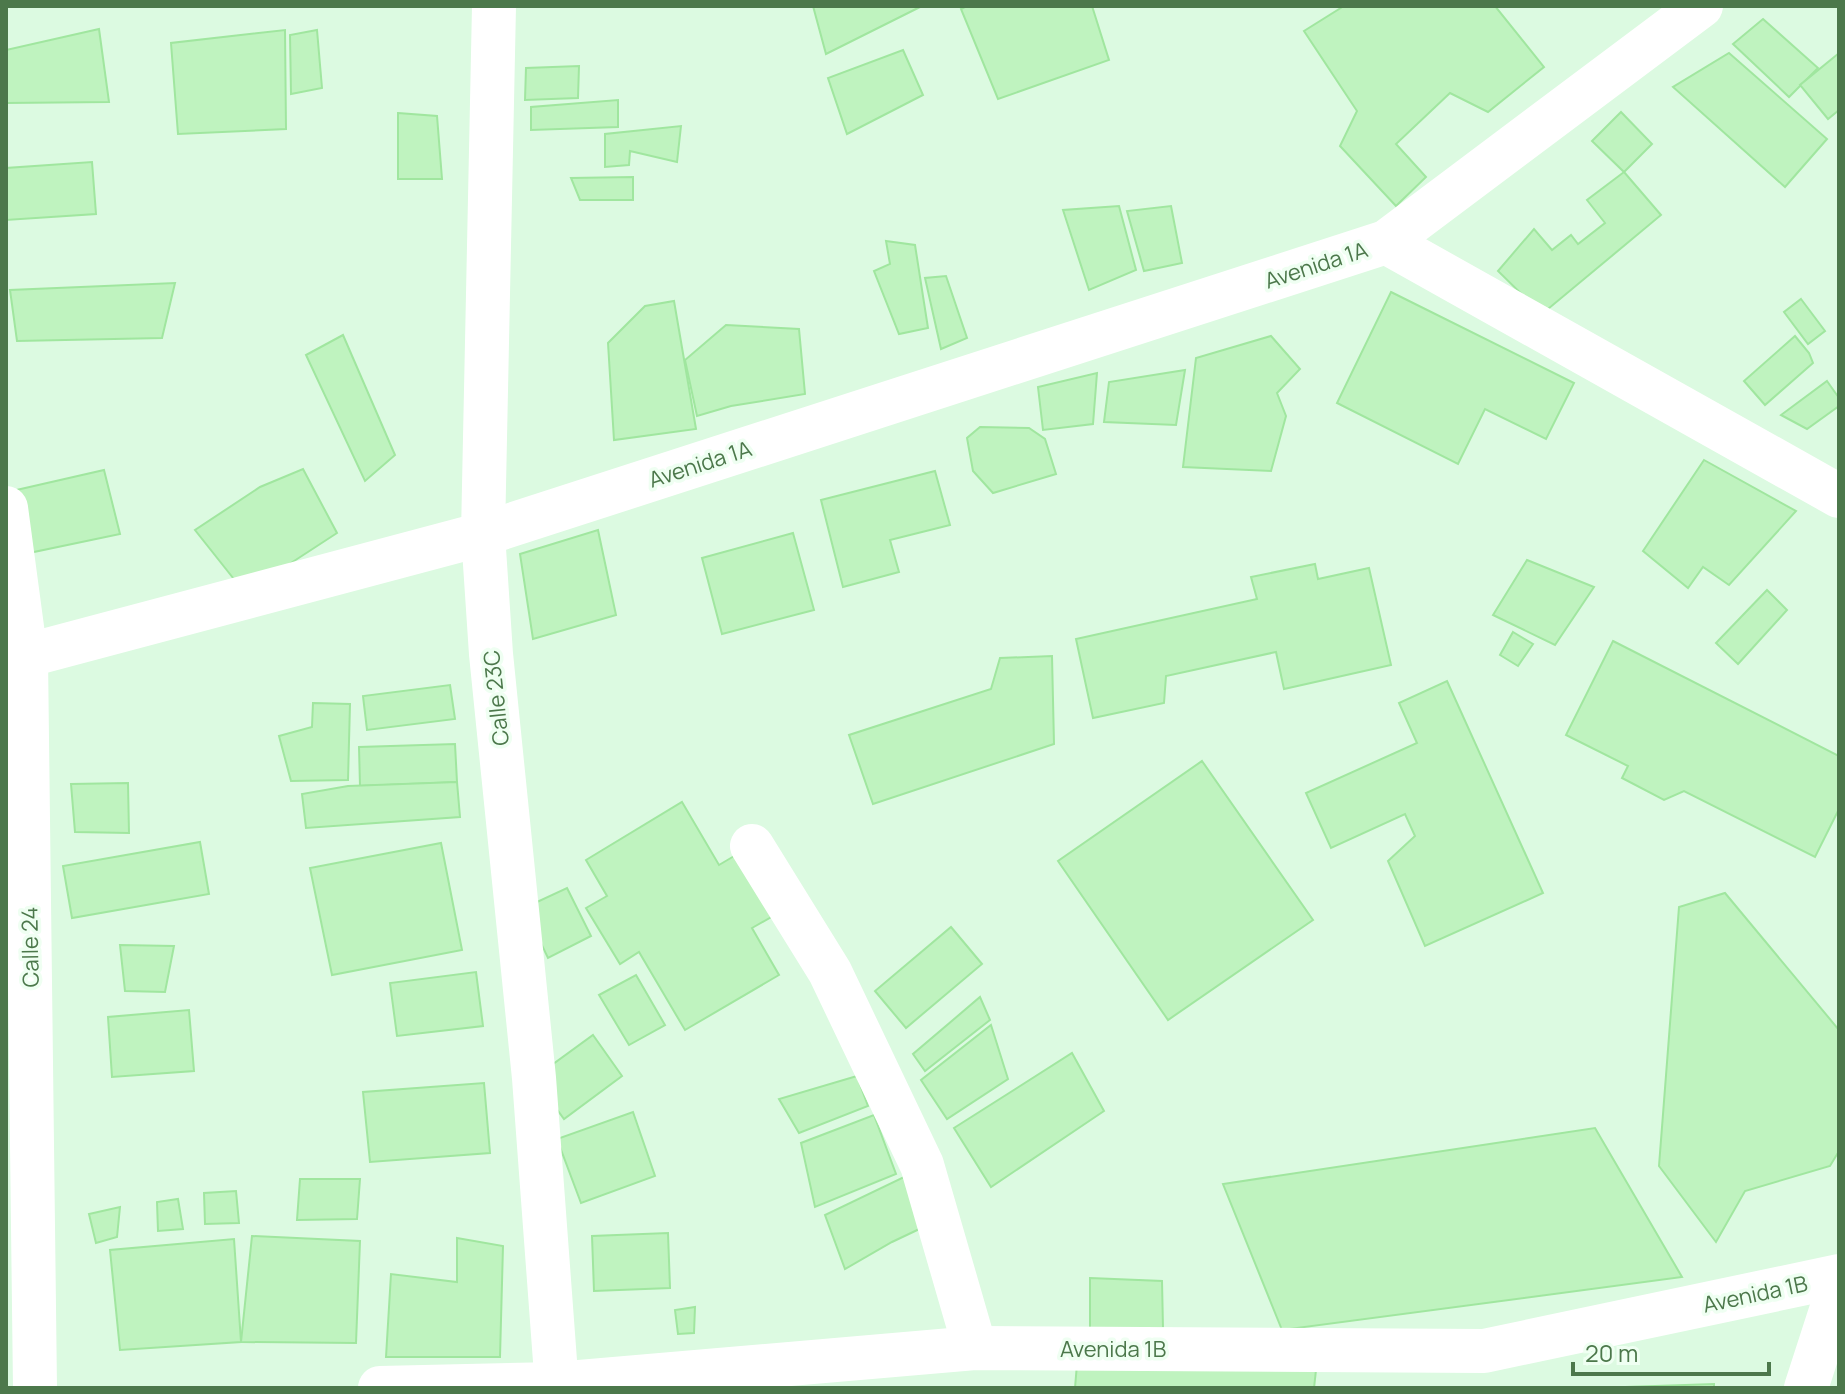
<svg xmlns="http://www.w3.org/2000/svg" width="1845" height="1394" viewBox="0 0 1845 1394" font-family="Manrope,sans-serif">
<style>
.residential{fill:#dcfae1}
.building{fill:#bff3bf;stroke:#a0e69f;stroke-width:2}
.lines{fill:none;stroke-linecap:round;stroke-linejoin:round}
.street{stroke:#fff;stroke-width:44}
.labels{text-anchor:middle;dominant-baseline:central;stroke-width:7;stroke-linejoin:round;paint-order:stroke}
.street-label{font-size:22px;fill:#4c784b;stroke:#effff2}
</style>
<rect width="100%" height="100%" fill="#e8fdec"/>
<!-- residential -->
<rect class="residential" x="6" y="6" width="1833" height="1382"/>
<!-- building -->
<g class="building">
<polygon points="813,6 922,6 826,54"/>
<polygon points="967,6 1092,6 1109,60 998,99 961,9"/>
<polygon points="1344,6 1495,6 1544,67 1488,112 1450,93 1396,144 1426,177 1396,206 1340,146 1357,111 1304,31"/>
<polygon points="1763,19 1818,68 1789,97 1733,44"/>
<polygon points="99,29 109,102 6,103 6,50"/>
<polygon points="285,30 286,129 178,134 171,43"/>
<polygon points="317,30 322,88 291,94 290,35"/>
<polygon points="903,50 923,95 847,134 828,78"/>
<polygon points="1729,53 1827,139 1785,187 1673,87"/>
<polygon points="1839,53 1839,110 1828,119 1800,85"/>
<polygon points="579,66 578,98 525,100 526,68"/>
<polygon points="618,100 618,127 531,130 531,107"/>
<polygon points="1621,112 1652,144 1624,172 1592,141"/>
<polygon points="398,113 437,116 442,179 398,179"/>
<polygon points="681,126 677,162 630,151 629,165 605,167 605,134"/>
<polygon points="92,162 96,214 6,220 6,168"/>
<polygon points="1624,172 1661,215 1542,314 1498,271 1534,229 1552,250 1571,235 1578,244 1605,223 1587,200"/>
<polygon points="633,177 633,200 580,200 571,178"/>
<polygon points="1119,206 1136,270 1089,290 1063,210"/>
<polygon points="1171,206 1182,263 1144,271 1127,211"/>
<polygon points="886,241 915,245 928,328 899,334 874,271 890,264"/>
<polygon points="946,276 967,338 941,349 925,278"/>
<polygon points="175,283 162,338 17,341 10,290"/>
<polygon points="1391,292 1574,383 1546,439 1485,409 1458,464 1337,403"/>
<polygon points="1801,299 1825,331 1808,344 1784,312"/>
<polygon points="674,301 696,429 614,440 608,343 645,306"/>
<polygon points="726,325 799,329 805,394 731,406 697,416 685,360"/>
<polygon points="343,335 395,455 365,481 306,355"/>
<polygon points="1271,336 1300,369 1277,393 1286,416 1271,471 1183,467 1196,358"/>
<polygon points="1795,336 1809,353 1813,363 1765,405 1744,381"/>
<polygon points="1185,370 1176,425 1104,422 1109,382"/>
<polygon points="1097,373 1093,424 1043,430 1038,387"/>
<polygon points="1827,381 1839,398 1839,406 1807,429 1781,415"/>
<polygon points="980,427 1029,428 1045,439 1056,474 993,493 973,471 967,438"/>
<polygon points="1704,460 1796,511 1729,585 1703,567 1688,588 1643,551"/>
<polygon points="303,469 337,533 245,593 195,530 260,487"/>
<polygon points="104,470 120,534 29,553 12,491"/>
<polygon points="935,471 950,525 890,540 899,572 843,587 821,500"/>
<polygon points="598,530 616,615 533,639 520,554"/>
<polygon points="793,533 814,610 722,634 702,558"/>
<polygon points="1527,560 1594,587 1555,645 1493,615"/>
<polygon points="1315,564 1318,579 1369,568 1391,665 1284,689 1276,652 1166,676 1164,703 1093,718 1076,639 1257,599 1251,577"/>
<polygon points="1767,590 1787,610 1738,664 1716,643"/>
<polygon points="1513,632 1533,644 1518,666 1500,655"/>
<polygon points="1613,641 1839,756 1839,809 1815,857 1684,791 1664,800 1622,778 1628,766 1566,735"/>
<polygon points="1052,656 1054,744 873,804 849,735 991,689 1000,658"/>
<polygon points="1447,681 1543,893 1425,946 1388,861 1415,836 1405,814 1331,848 1306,793 1417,743 1399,703"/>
<polygon points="450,685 455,719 367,730 363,696"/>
<polygon points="313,703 350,704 348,780 291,781 279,736 312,727"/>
<polygon points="455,744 457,782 360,786 359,747"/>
<polygon points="1202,761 1313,920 1168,1020 1058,861"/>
<polygon points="457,782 460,817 306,828 302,794 348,786"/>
<polygon points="128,783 129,833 75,832 71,784"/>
<polygon points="682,802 719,865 746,849 782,911 752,928 779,975 685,1030 639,952 620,964 586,908 607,896 586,860"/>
<polygon points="200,842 209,894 72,918 63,866"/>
<polygon points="441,843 462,950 332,975 310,868"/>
<polygon points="567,888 591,936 548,958 524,908"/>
<polygon points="1725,893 1839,1030 1839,1151 1830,1166 1745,1191 1716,1242 1659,1166 1679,907"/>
<polygon points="951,927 982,964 906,1028 875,991"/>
<polygon points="120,945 174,946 165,992 125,991"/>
<polygon points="476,972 483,1026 397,1036 390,983"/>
<polygon points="636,975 665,1025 629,1045 599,995"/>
<polygon points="980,997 990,1020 925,1071 913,1054"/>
<polygon points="189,1010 194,1071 112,1077 108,1017"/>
<polygon points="991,1025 1008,1079 947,1119 921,1080"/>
<polygon points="593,1035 622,1076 564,1119 534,1078"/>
<polygon points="1072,1053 1104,1111 991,1187 954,1128"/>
<polygon points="857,1076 868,1106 799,1133 779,1099"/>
<polygon points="484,1083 490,1153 370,1162 363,1092"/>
<polygon points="633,1112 655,1176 581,1203 557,1139"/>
<polygon points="874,1115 896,1174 815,1207 801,1143"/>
<polygon points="1595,1128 1682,1277 1282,1330 1223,1184"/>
<polygon points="904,1177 930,1224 892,1242 845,1269 825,1215"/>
<polygon points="300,1179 360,1179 357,1219 297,1220"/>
<polygon points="236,1191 239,1223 205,1224 204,1193"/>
<polygon points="178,1199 183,1229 158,1231 157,1202"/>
<polygon points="120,1207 117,1237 96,1243 89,1214"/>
<polygon points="668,1233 670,1288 594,1291 592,1236"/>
<polygon points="252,1236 360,1241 356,1343 241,1342"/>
<polygon points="457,1238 503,1246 500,1357 386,1357 391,1274 457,1282"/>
<polygon points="234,1239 241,1342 120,1350 110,1250"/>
<polygon points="1090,1278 1162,1281 1163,1328 1090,1328"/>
<polygon points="695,1307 694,1333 678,1334 675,1310"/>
<polygon points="1078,1352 1316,1370 1314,1388 1075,1388"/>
<polygon points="1714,1384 1714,1388 1595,1388"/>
</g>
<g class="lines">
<!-- street -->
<g class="street">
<polyline points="494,6 483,534 491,654 534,1078 557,1388"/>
<polyline points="1386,242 1839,496"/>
<polyline points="6,508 26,657 35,1388"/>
<polyline points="6,661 483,534 1386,242 1701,6"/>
<polyline points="752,846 830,972 922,1165 975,1348"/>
<polyline points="380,1388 556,1384 975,1348 1484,1351 1839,1276"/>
<polyline points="1806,1388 1839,1286"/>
</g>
</g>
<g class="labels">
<!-- street labels -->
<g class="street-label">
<text transform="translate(1316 265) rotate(-18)">Avenida 1A</text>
<text transform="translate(700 464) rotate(-18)">Avenida 1A</text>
<text transform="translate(496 698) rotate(-96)">Calle 23C</text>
<text transform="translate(30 947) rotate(-91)">Calle 24</text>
<text transform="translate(1755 1294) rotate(-12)">Avenida 1B</text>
<text x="1113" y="1349">Avenida 1B</text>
</g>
</g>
<!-- border -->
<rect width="1845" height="1394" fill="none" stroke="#4c784b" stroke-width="16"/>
<!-- scale -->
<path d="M1573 1362v12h196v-12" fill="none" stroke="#4c784b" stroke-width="4"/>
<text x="1585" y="1362" font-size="24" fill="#4c784b" stroke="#effff2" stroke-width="6" paint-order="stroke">20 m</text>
</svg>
